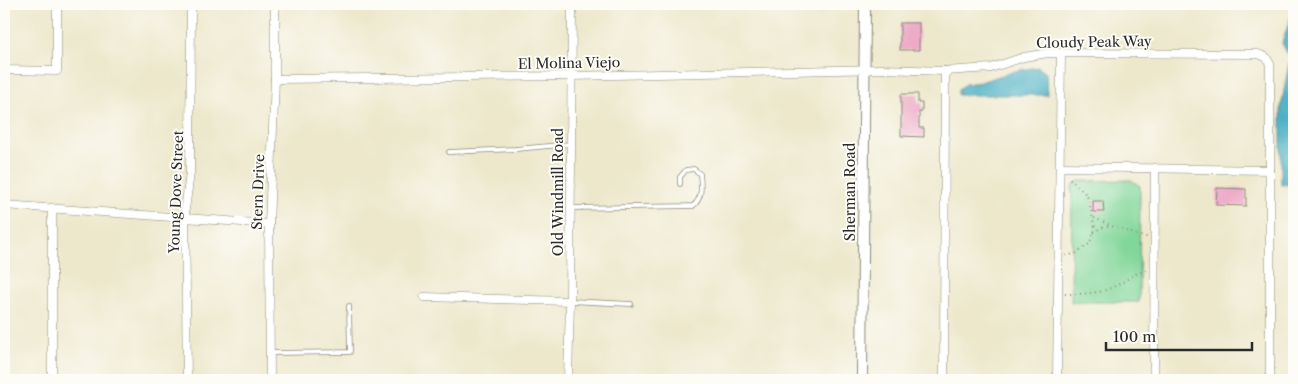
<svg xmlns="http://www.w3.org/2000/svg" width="1298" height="384" viewBox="0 0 1298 384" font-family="'Libre Caslon Text',serif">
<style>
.green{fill:#81d699;stroke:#568062}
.water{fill:#40abc0;stroke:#366b76}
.building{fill:#edabc8}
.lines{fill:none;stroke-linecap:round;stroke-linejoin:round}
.service-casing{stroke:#8c8a7c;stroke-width:5.5}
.minor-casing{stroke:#8c8a7c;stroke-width:9}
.tertiary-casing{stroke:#8c8a7c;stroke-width:12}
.path{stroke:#8c8a7c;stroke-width:2;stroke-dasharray:1 4;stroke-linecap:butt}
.service{stroke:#fff;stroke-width:4}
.minor{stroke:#fff;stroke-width:8}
.tertiary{stroke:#fff;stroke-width:10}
.labels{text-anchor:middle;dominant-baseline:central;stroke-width:4;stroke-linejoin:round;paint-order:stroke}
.street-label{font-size:14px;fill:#2b2b2b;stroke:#fdfcf7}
</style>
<rect width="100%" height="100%" fill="#fdfcf7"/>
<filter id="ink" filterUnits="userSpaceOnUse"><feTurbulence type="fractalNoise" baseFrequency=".02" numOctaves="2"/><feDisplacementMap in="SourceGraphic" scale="10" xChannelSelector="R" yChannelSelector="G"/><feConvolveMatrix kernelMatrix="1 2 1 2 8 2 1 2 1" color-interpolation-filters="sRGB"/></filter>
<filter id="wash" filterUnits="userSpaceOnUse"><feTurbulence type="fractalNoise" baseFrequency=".0096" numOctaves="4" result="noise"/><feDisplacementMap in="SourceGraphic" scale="20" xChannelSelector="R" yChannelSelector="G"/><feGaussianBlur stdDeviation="1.12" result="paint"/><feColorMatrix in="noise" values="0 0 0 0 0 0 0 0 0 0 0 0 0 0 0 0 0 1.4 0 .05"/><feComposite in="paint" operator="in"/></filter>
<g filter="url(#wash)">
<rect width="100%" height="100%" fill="#ede8cc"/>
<!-- green -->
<polygon class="green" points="1131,180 1140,186 1139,302 1071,302 1072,186 1078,181"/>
<!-- water -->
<g class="water">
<polygon points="1294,8 1294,53 1287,53 1282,43"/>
<polygon points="1292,62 1294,62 1294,184 1281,185 1281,107 1289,63"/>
<polygon points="1038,67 1046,73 1047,95 958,95 958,90 965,84 980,82 1015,71"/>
</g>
<g id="blocks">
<!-- building -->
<g class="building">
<rect x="900" y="23" width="19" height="27"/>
<polygon points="901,94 918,94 918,103 922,103 922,112 919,112 919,128 924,128 924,137 901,136"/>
<polygon points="1217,188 1246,189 1246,206 1216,205"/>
<polygon points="1093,201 1103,201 1104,212 1093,212"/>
</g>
</g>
</g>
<g filter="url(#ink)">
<use href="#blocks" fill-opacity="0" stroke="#8c8a7c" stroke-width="1"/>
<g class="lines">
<!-- service casing -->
<g class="service-casing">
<g id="service">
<polyline points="449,152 516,149 571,144"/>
<path d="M571 208 693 206C703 198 701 186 700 174L694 169 686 170 680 177V184"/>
<polyline points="570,301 631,304"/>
<polyline points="270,353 350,352 349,306"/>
</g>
</g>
<!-- minor casing -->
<g class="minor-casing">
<g id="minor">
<polyline points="4,70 57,71 57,4"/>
<polyline points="275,79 572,76 882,69 945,71 991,68 1024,57 1048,53 1258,54 1266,57 1270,64 1270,380"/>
<polyline points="1060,167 1270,170"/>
<polyline points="4,205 269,224"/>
<polyline points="424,297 570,301"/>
<polyline points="52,380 52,208"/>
<polyline points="187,380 185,210 190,173 191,4"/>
<polyline points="270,380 269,224 275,79 275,4"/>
<polyline points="568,380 570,301 572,4"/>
<polyline points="944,380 945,71"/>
<polyline points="1057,380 1061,53"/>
<polyline points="1154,380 1155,168"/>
</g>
</g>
<!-- tertiary casing -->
<g class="tertiary-casing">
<polyline id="tertiary" points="862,380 865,4"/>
</g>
<!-- path -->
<g class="path">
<polyline points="1094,218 1110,225"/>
<path d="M1094 233C1112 216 1127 236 1147 237"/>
<polyline points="1066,256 1077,253 1089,244 1094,233 1095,228 1088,198 1084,192 1068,177"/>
<path d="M1065 294C1082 294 1098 294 1113 287 1123 283 1135 272 1146 271"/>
</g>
<!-- service -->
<use href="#service" class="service"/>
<!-- minor -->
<use href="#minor" class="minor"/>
<!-- tertiary -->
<use href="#tertiary" class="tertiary"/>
</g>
</g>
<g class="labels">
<!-- street labels -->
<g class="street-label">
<text transform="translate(1094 42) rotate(-1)">Cloudy Peak Way</text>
<text transform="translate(569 63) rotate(-1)">El Molina Viejo</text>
<text transform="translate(176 192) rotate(-88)">Young Dove Street</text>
<text transform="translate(258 192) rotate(-88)">Stern Drive</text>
<text transform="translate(558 192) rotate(-90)">Old Windmill Road</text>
<text transform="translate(850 192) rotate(-90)">Sherman Road</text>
</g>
</g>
<!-- margin -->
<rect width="1298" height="384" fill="none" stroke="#fdfcf7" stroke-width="20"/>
<!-- scale -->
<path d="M1106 342v8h146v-8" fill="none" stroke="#2b2b2b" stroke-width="2.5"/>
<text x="1113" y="342" font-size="15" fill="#2b2b2b" stroke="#fdfcf7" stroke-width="4" paint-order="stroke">100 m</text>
</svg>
